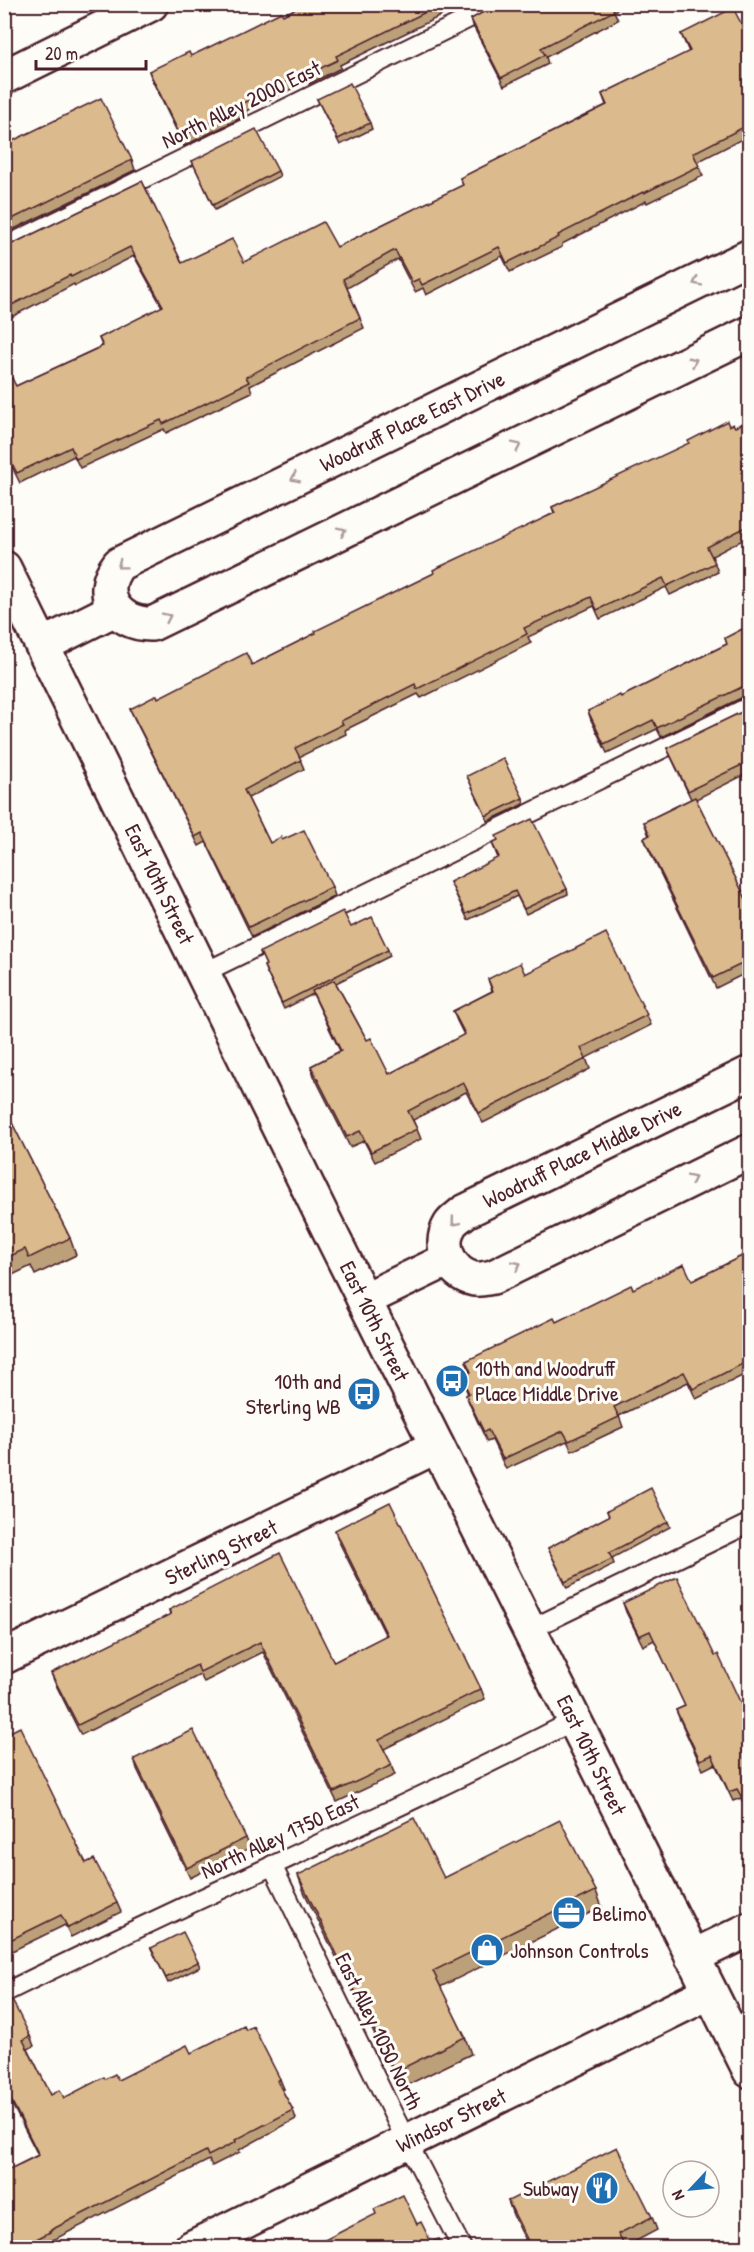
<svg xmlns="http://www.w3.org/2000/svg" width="754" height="2252" viewBox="0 0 754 2252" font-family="'Patrick Hand',sans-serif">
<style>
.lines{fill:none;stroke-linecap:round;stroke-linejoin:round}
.lane-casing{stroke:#4a1f2b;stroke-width:22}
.street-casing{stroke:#4a1f2b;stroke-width:38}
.secondary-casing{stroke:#4a1f2b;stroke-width:38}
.lane{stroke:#fdfcf7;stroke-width:18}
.street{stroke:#fdfcf7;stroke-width:33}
.secondary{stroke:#fdfcf7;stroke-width:33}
.wall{fill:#bca079;stroke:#4a1f2b;stroke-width:1.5}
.shaded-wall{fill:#998263;stroke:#4a1f2b;stroke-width:1.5}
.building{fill:#dbba8d;stroke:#4a1f2b;stroke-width:1.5}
.oneway{stroke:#ac999b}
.labels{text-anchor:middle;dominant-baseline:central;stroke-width:6;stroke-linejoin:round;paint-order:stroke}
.street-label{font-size:22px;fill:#4a1f2b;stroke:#fdfcf7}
.poi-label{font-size:22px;fill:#4a1f2b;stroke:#fdfcf7;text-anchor:start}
</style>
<rect width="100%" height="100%" fill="#fdfcf7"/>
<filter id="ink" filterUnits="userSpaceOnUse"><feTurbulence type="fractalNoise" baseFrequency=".0167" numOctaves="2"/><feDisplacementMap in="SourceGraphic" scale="12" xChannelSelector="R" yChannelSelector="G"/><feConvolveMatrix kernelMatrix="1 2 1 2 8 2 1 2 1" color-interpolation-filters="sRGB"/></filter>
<g filter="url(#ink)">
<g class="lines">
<!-- lane casing -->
<g class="lane-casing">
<g id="lane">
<polyline points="4,247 498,4"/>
<polyline points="203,973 750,706"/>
<polyline points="529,1630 750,1523"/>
<polyline points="272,1865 397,2122 462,2248"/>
<path d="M4 1993C193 1899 388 1816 575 1720"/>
</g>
</g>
<!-- street casing -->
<g class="street-casing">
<g id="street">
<polyline points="4,77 151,4"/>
<path d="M750 256 119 564C95 594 117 625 152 624L750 333"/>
<polyline points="43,645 115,609"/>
<path d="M750 1073 464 1212C460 1216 453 1220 450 1225 437 1246 451 1274 474 1279 480 1280 487 1278 493 1277L750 1151"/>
<polyline points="364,1300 449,1259"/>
<polyline points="4,1657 437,1446"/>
<polyline points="692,1957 750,1929"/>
<polyline points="191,2248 710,1992"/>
</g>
</g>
<!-- secondary casing -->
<g class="secondary-casing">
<polyline id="secondary" points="4,568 333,1238 750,2071"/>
</g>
<!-- lane -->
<use href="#lane" class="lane"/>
<!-- street -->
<use href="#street" class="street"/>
<!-- secondary -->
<use href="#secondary" class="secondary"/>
</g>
<!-- wall -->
<g class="wall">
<polygon points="305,4 472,4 464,8 463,5 340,65 341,68 309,84 308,81 246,111 247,115 184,146 152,80 149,71 191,56 283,15"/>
<polygon points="498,4 627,4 614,11 618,20 546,57 548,64 504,86 474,28 471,19"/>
<polygon points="681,34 750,40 750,135 697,162 703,176 647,203 646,201 562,244 562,247 510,272 502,256 426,295 423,288 415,292 398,259 347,288 364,328 250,386 252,392 166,433 164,429 80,468 74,456 20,483 4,451 4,381 16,386 102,346 99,338 162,307 134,256 75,286 74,284 4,321 4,248 142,181 182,263 244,262 337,247 463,185 460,178 606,105 602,94 689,52"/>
<polygon points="317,99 370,123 372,129 340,145"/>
<polygon points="4,145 132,160 135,170 4,234"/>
<polygon points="192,161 278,171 280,176 215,210"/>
<polygon points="750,420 750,536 712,556 718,572 670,595 666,587 600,619 594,606 528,637 531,643 421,698 418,694 345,730 346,734 299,757 304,769 248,798 270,843 282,840 332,887 335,896 252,937 206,842 199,846 134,718 130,709 158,698 252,665 316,633 554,513 552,507 729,426 735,427"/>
<polygon points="750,625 750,695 745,696 661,737 657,729 607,753 591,720 588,711 621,697 727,644 725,638"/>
<polygon points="750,708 750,772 696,799 750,907 750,971 716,988 648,848 644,838 649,836 644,822 691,799 671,757 667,748"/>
<polygon points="467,776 523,798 524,804 488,821"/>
<polygon points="492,843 567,889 568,894 526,914 517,896 468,920 450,882 498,858"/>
<polygon points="351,927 388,950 390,956 336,983 367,1040 389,1074 464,1035 457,1021 453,1011 492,991 488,979 525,974 647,1015 651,1025 586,1058 590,1069 483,1123 466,1092 413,1120 421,1139 375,1162 364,1141 350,1147 314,1076 311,1066 340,1051 313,994 284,1009 266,971 264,966 266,965 260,952"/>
<polygon points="4,1107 70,1238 76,1255 35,1275 31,1266 4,1279"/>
<polygon points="750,1252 750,1372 696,1399 688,1382 619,1416 623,1427 572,1451 567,1441 506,1469 492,1440 487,1442 470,1405 466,1395 468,1394 461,1377 470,1372 466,1361 633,1289 692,1281"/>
<polygon points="607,1511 668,1522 670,1527 612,1558 614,1564 567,1588 548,1548 609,1516"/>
<polygon points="335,1530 481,1689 485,1699 384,1749 395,1775 337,1802 263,1652 204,1682 200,1675 81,1735 55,1683 51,1673 170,1615 169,1610 334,1662 386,1636 338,1540"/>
<polygon points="623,1603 715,1656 742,1706 750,1702 750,1802 744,1805 741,1798 733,1801 715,1764 703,1770 680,1720 676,1710 685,1706 654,1640 643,1646 626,1612"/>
<polygon points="4,1735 86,1863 117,1903 121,1912 71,1937 65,1925 10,1952 4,1941"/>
<polygon points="134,1759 246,1838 250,1848 190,1878 137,1769"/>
<polygon points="298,1875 444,1878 596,1891 602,1907 440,1987 465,2037 471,2054 401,2088 304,1892"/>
<polygon points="151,1948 198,1962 200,1967 168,1983"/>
<polygon points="4,2004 30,2036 34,2046 28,2049 51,2095 64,2098 105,2079 118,2080 191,2053 246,2030 284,2089 282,2090 293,2110 296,2119 239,2150 240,2152 212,2166 209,2160 53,2240 54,2242 43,2247 4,2247 4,2172 38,2155 4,2089"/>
<polygon points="508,2201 652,2217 657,2230 625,2247 529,2247 513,2215"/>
</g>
<!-- shaded-wall -->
<polygon class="shaded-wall" points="280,2079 284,2089 281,2091 277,2081"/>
<!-- building -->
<g class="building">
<polygon points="305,4 442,4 336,56 338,60 306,75 304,73 243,103 244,106 181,137 149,71 189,52 191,56 281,12 283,15"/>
<polygon points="498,4 611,4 614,11 541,48 545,55 501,78 471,19"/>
<polygon points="733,8 750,40 750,124 693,153 699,166 644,193 643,192 558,235 559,237 507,263 499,247 422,285 419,279 412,282 395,250 343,279 360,318 246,377 249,382 163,424 161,420 76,459 71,447 17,473 4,448 4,381 12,378 16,386 103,346 99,338 163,306 130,247 71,277 70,275 4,309 4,248 142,181 182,263 232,239 244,262 323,222 337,247 463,185 460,178 607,105 602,94 690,51 681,34"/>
<polygon points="350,83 370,123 338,139 317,99"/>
<polygon points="101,98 132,160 4,223 4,145"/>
<polygon points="256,129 278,171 213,205 192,161"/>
<polygon points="750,420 750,525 707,547 715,563 667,586 663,578 597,610 591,597 524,628 527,634 417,689 415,684 341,721 343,724 295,748 301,760 244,790 270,843 281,837 282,840 304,830 332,887 249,927 202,833 195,837 130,709 157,695 158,698 246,653 252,665 316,633 315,631 434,573 433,570 555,513 552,507 689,443 688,441 727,421 729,426 733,424 735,427"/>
<polygon points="750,625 750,686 742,687 657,728 653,720 604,744 588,711 620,695 621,697 727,644 725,638"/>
<polygon points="750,708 750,761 688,791 667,748"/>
<polygon points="503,758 523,798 486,816 467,776"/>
<polygon points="695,797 750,907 750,960 713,978 644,838 650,835 644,822"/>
<polygon points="532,819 567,889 524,909 515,891 466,914 450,882 499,857 492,843 498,840 496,836"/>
<polygon points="343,911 351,927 372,917 388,950 282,1003 264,966 266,965 260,952"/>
<polygon points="606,933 647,1015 581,1048 586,1059 479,1113 463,1082 408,1111 417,1129 371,1152 360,1131 347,1137 311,1066 341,1051 312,991 334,980 367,1040 371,1038 389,1074 465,1034 453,1011 493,991 488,979 520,963 525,974"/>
<polygon points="4,1107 70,1238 29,1258 25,1249 4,1259"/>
<polygon points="750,1252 750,1360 693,1389 684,1372 614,1407 619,1417 569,1441 563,1431 503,1459 488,1430 484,1432 466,1395 469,1393 461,1377 471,1372 466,1361 554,1318 556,1322 631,1285 633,1289 684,1264 692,1281"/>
<polygon points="651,1488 668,1522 609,1553 612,1559 565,1582 548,1548 609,1516 607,1511"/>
<polygon points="390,1502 481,1689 379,1740 392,1765 334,1792 260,1642 200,1672 197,1665 78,1725 51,1673 171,1614 169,1610 280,1553 334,1662 387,1635 335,1530"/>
<polygon points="677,1577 715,1656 718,1654 742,1706 750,1702 750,1791 741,1796 737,1789 729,1792 712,1755 700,1760 676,1710 685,1706 650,1631 639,1636 623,1603"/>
<polygon points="20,1727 86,1863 94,1859 117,1903 68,1928 61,1915 6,1942 4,1939 4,1735"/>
<polygon points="193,1730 246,1838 187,1868 134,1759"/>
<polygon points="414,1818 444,1878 560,1820 596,1891 433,1971 465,2037 395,2072 298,1875"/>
<polygon points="183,1932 198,1962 166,1978 151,1948"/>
<polygon points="12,2000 30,2036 23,2040 51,2095 60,2090 64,2098 104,2077 105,2079 115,2074 118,2080 187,2045 191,2053 244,2026 246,2030 253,2026 280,2079 277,2081 293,2110 235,2140 236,2142 208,2156 206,2151 49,2231 50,2232 21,2247 11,2247 8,2243 4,2245 4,2172 39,2155 4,2086 4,2004"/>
<polygon points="617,2147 652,2217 618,2234 625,2247 531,2247 508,2201"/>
<polygon points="403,2195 417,2224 421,2222 431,2242 439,2239 443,2247 311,2247 376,2214 374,2209"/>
</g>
<!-- one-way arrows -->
<defs><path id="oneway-chevron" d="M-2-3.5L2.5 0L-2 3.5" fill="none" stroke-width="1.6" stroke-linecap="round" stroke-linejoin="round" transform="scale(1.5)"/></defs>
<g class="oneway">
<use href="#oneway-chevron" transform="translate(697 282) rotate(154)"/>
<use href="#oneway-chevron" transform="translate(693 361) rotate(-26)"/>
<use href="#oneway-chevron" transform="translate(517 446) rotate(-26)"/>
<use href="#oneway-chevron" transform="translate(295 478) rotate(154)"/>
<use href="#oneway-chevron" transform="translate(342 531) rotate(-26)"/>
<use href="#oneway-chevron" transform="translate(121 565) rotate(143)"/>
<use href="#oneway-chevron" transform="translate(167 617) rotate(-26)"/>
<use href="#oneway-chevron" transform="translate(692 1179) rotate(-26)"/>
<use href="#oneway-chevron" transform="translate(455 1222) rotate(130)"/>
<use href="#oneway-chevron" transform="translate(517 1265) rotate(-26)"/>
</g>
</g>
<!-- icons -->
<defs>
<g id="bus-disc" transform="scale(1.725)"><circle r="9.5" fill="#1f6fb2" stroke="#fdfcf7"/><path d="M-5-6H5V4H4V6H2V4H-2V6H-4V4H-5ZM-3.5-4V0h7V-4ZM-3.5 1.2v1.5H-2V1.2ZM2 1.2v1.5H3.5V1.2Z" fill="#fff"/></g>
<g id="office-disc" transform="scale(1.725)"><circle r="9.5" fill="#1f6fb2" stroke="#fdfcf7"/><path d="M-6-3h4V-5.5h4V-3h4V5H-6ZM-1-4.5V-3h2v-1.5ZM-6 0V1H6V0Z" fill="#fff"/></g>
<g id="shop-disc" transform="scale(1.725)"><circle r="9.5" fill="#1f6fb2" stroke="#fdfcf7"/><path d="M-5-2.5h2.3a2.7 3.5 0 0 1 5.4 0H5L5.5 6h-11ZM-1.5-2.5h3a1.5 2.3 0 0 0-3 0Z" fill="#fff"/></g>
<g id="restaurant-disc" transform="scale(1.725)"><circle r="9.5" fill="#1f6fb2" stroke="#fdfcf7"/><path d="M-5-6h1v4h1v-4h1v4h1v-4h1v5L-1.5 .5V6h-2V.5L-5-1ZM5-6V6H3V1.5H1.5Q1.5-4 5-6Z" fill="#fff"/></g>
</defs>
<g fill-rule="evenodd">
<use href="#bus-disc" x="452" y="1381"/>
<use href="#bus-disc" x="364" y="1394"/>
<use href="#office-disc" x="569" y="1913"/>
<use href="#shop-disc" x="487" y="1950"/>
<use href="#restaurant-disc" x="602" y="2188"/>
</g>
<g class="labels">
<!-- street labels -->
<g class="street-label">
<text transform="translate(241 104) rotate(-26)">North Alley 2000 East</text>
<text transform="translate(412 421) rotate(-26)">Woodruff Place East Drive</text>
<text transform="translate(160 884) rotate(64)">East 10th Street</text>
<text transform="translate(582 1154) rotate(-26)">Woodruff Place Middle Drive</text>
<text transform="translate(375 1321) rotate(64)">East 10th Street</text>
<text transform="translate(221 1552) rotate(-26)">Sterling Street</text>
<text transform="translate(592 1755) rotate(64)">East 10th Street</text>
<text transform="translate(280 1836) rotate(-25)">North Alley 1750 East</text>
<text transform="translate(379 2031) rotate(64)">East Alley 1050 North</text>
<text transform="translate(451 2120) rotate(-26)">Windsor Street</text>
</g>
<!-- poi labels -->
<g class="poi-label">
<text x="475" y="1368">10th and Woodruff<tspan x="475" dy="25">Place Middle Drive</tspan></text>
<text x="341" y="1381" text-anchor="end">10th and<tspan x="341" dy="25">Sterling WB</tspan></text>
<text x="592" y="1913">Belimo</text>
<text x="510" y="1950">Johnson Controls</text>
<text x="579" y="2188" text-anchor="end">Subway</text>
</g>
</g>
<!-- margin -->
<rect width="754" height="2252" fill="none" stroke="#fdfcf7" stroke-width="24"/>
<rect x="12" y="12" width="730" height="2228" fill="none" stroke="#4a1f2b" stroke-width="2" filter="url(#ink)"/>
<!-- north arrow -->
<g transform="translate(691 2189) rotate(244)"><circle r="28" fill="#fdfcf7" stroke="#b5a4a5" stroke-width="1.5"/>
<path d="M0-4.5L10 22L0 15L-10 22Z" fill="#1f6fb2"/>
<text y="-9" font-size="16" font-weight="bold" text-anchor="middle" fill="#4a1f2b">N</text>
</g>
<!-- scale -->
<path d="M36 60v9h110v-9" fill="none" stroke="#4a1f2b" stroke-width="3"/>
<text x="45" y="60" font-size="18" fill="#4a1f2b" stroke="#fdfcf7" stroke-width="4.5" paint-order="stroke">20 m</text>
</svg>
